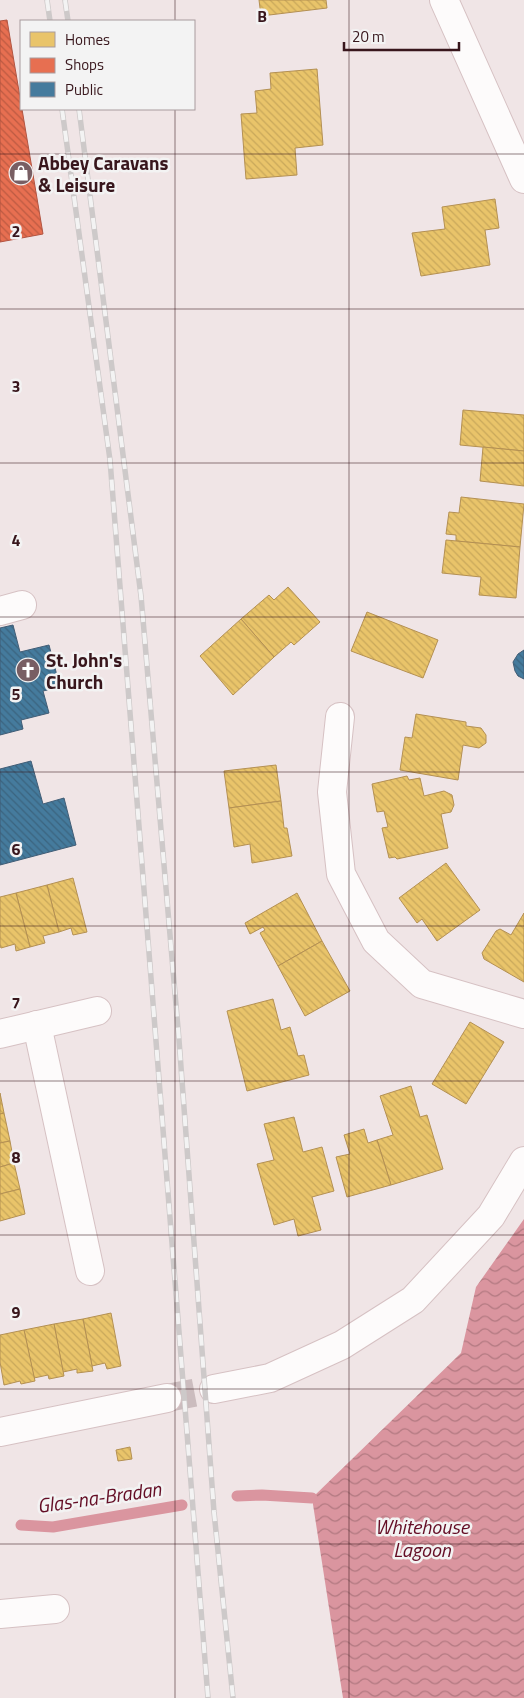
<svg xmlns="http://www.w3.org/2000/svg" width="524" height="1698" viewBox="0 0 524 1698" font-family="'Titillium Web',sans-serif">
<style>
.water{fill:url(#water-waves)}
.homes{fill:url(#homes-back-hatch);stroke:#b49053}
.shops{fill:url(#shops-back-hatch);stroke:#b25441}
.public{fill:url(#public-back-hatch);stroke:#415d76}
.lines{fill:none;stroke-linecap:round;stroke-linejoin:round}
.stream{stroke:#da959f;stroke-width:11}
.minor-tunnel{stroke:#cbbcbe;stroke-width:28;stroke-dasharray:28 14;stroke-linecap:butt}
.minor-casing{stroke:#d6c1c3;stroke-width:30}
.minor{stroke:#fdfbfb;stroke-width:28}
.rail-casing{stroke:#cdc9c9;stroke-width:5.5}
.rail{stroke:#f3f3f3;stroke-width:4;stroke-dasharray:11;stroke-linecap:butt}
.grid{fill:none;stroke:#38161c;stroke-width:1;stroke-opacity:0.55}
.labels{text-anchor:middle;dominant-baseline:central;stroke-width:5;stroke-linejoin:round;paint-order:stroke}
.poi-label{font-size:19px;font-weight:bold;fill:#38161c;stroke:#f3f3f3;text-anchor:start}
.water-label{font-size:20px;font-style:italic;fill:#640d25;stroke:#f3f3f3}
.grid-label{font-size:16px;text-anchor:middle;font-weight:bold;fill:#38161c;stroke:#f3f3f3;stroke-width:5;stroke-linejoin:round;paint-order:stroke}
</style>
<defs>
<pattern id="water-waves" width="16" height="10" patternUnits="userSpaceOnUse" patternTransform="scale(1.25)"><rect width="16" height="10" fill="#da959f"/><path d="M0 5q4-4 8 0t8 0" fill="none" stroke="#b27981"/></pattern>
<pattern id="homes-back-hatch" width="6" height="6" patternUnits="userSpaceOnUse" patternTransform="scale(1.25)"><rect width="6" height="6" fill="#e9c46a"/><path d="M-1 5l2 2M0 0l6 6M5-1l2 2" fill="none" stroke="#c9a85b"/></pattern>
<pattern id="shops-back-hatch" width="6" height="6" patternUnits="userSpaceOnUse" patternTransform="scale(1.25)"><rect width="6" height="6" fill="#e76f51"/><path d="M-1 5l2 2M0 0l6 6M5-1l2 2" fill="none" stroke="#bc5a42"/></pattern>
<pattern id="public-back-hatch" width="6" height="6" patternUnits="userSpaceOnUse" patternTransform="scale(1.25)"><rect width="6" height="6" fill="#457b9d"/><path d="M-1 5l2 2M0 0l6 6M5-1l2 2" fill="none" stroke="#3b647f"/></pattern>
</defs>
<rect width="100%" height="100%" fill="#f0e5e6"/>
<!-- water -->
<polygon class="water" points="524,1219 524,1698 343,1698 312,1498 461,1353 476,1287"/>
<!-- homes -->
<g class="homes">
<polygon points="259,0 326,0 327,8 261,16"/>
<polygon points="317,69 323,145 295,148 297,175 246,179 241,114 257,113 255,91 271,89 270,73"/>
<polygon points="495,199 499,228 485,230 490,265 421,276 412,233 445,229 442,207"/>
<polygon points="463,410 524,415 524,451 460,445"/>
<polygon points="483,447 524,451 524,486 480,481"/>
<polygon points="461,497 524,504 520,547 456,541 456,535 446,534 449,512 459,513"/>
<polygon points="446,540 520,547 516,598 479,595 481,577 442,573"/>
<polygon points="288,587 320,622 294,645 291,642 274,657 241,619 269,595 274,600"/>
<polygon points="367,612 438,640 423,678 351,651"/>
<polygon points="241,619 274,657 233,695 200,656"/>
<polygon points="416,714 466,722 466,726 481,728 486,735 486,743 479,748 463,745 458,780 400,770 405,737 412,738"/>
<polygon points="276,765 281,801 229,808 224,771"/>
<polygon points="407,776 409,780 420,778 424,796 444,791 452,795 454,805 451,812 441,814 448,848 397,859 395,857 389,858 382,828 388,827 384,811 377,812 372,784"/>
<polygon points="281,801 284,828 287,828 292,856 252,863 250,844 234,847 229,808"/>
<polygon points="446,863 480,910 437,941 422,919 417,923 399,898"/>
<polygon points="73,878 87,932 73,935 71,928 59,932 47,885"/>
<polygon points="47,885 59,932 43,936 45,943 30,947 16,893"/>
<polygon points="16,893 30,947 16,951 15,944 1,948 0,946 0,897"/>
<polygon points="297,893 322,941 278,966 260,933 265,930 263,927 250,934 245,923"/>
<polygon points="524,913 524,982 484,959 482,953 496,931 500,929 511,935"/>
<polygon points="322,941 350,991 305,1016 278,966"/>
<polygon points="273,999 281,1030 290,1027 298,1056 304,1055 309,1075 247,1091 227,1011"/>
<polygon points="470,1022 504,1042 466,1104 432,1084"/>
<polygon points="411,1086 420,1117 427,1115 443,1169 391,1185 377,1140 393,1135 380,1096"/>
<polygon points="0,1093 4,1113 0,1114"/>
<polygon points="4,1113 10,1141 0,1143 0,1114"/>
<polygon points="294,1117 303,1152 322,1147 334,1191 312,1197 321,1230 298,1236 294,1219 274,1225 257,1164 274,1160 264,1124"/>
<polygon points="364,1129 368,1143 377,1140 391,1185 347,1197 336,1157 350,1154 344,1135"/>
<polygon points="10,1141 14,1163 0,1167 0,1143"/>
<polygon points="14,1163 20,1189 0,1194 0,1167"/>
<polygon points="20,1189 25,1214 0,1221 0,1194"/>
<polygon points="111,1313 121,1366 107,1369 105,1363 92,1366 83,1319"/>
<polygon points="83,1319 93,1371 77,1373 77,1369 63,1372 54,1324"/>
<polygon points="54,1324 64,1376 49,1379 48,1375 34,1378 24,1330"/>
<polygon points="24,1330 35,1381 21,1384 20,1381 4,1385 0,1362 0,1335"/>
<polygon points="130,1447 132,1459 118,1461 116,1450"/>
</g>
<!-- shops -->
<polygon class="shops" points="7,20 43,234 0,242 0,21"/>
<!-- public -->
<g class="public">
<polygon points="13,625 20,652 49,645 60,687 43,691 49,713 21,720 23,729 0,735 0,628"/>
<polygon points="524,650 524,679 518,676 515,671 513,662 518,654"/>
<polygon points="31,761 43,804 64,798 76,845 0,865 0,769"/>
</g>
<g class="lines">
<!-- stream -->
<g class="stream">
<polyline points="237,1496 262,1495 312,1498"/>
<polyline points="21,1525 53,1527 182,1505"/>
</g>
<!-- minor-tunnel -->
<polyline class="minor-tunnel" points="167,1398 214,1389"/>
<!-- minor casing -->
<g class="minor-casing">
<g id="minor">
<polyline points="444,0 524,179"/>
<polyline points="0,611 22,605"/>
<polyline points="340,717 332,792 341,874 376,941 422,984 524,1014"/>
<polyline points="37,1025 90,1271"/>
<polyline points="0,1034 97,1011"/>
<polyline points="214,1389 270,1378 342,1345 413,1300 491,1216 524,1161"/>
<polyline points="0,1432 167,1398"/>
<polyline points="0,1614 55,1609"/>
</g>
</g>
<!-- minor -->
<use href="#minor" class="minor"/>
<!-- rail casing -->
<g class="rail-casing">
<g id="rail">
<polyline points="47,0 50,21"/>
<polyline points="65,0 68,21"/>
<polyline points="62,109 110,460 208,1698"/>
<polyline points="79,109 141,596 179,1040 214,1512 233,1698"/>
</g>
</g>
<!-- rail -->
<use href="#rail" class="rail"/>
</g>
<!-- grid -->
<path class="grid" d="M175 0V21M349 0V1698M175 109V1698M0 154H524M0 309H524M0 463H524M0 617H524M0 772H524M0 926H524M0 1081H524M0 1235H524M0 1389H524M0 1544H524"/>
<!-- icons -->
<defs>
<g id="shop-disc" transform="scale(1.25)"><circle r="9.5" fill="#785e63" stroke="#f3f3f3"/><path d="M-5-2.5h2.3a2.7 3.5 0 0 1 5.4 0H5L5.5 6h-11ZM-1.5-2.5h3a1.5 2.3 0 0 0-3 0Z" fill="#fff"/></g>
<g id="church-disc" transform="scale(1.25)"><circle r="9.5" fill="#785e63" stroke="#f3f3f3"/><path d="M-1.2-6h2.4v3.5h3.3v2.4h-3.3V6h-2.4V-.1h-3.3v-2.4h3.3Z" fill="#fff"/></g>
</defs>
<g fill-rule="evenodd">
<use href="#shop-disc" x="21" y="173"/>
<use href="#church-disc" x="28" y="670"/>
</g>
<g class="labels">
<!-- poi labels -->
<g class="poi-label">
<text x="38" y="162">Abbey Caravans<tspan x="38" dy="22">&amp; Leisure</tspan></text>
<text x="46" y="659">St. John's<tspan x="46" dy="22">Church</tspan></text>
</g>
<!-- water labels -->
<g class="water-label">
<text transform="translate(99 1497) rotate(-8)">Glas-na-Bradan</text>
<text x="422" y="1526">Whitehouse<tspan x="422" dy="23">Lagoon</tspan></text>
</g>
</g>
<g class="grid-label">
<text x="262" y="22">B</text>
<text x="16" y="237">2</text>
<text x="16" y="392">3</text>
<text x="16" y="546">4</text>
<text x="16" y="700">5</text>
<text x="16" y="855">6</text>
<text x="16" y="1009">7</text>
<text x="16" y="1163">8</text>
<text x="16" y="1318">9</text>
</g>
<!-- legend -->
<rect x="20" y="20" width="175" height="90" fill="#f3f3f3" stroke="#a89b9d"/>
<rect x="30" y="32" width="25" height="15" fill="#e9c46a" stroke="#a89b9d"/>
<text x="65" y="45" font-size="15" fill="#38161c">Homes</text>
<rect x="30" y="58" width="25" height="15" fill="#e76f51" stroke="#a89b9d"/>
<text x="65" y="70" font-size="15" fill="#38161c">Shops</text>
<rect x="30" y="82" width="25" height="15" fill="#457b9d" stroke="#a89b9d"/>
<text x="65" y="95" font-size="15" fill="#38161c">Public</text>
<!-- scale -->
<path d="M344 42v8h115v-8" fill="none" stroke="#38161c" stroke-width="2.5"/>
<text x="352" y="42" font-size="15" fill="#38161c" stroke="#f3f3f3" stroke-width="4" paint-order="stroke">20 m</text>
</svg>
